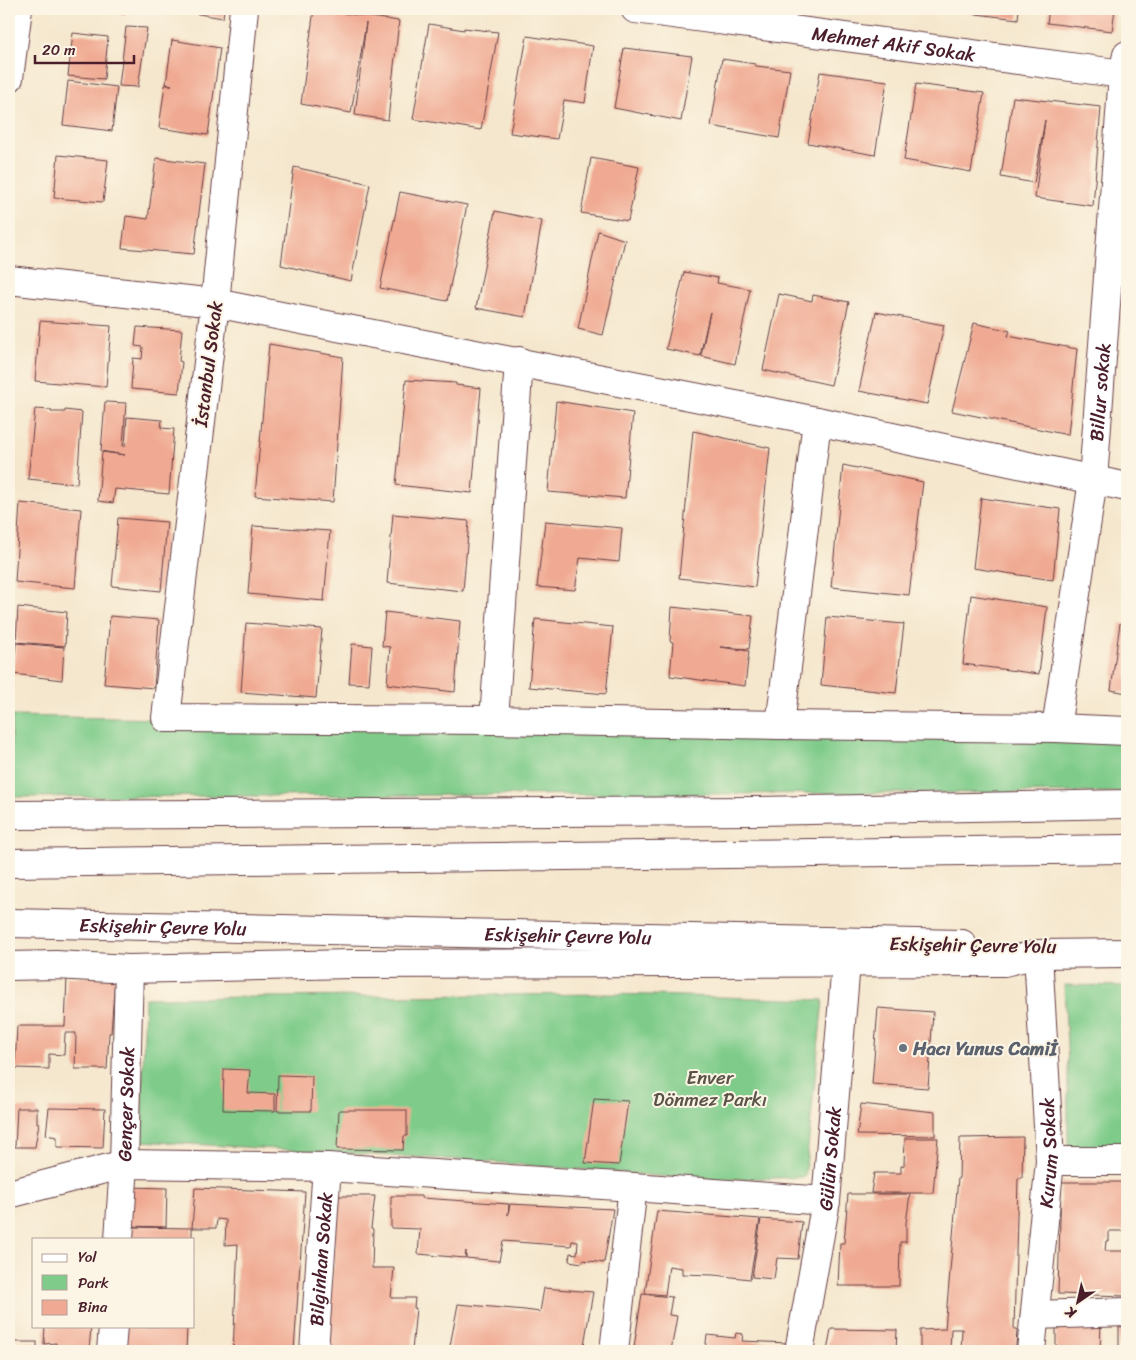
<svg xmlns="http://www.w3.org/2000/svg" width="1136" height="1360" viewBox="0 0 1136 1360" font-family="Sriracha,sans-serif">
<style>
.green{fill:#7fcc8a;stroke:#64765a}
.building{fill:#f0aa93}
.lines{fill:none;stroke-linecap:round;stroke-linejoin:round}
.minor-casing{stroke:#643d43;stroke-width:30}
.highway-casing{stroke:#643d43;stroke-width:30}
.minor{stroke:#fff;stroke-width:28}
.highway{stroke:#fff;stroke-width:28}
.worship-dot{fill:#6b7280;stroke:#fcf5e5;stroke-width:2}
.labels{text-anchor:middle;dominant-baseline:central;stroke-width:4;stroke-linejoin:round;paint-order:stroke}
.street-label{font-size:19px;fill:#4a1f2b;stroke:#fcf5e5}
.worship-label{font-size:19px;font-weight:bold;fill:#5b616d;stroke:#fcf5e5;text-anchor:start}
.park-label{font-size:19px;fill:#5a5348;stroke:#fcf5e5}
</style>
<rect width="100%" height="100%" fill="#fcf5e5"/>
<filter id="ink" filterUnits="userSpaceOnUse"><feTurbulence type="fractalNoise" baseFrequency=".02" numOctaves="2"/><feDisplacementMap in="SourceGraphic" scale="10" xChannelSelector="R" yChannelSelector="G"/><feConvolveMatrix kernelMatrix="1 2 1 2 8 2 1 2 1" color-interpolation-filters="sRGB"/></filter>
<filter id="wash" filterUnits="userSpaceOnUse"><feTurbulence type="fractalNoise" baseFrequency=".0096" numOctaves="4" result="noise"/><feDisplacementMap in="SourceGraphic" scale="20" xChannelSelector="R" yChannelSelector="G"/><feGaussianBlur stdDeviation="1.12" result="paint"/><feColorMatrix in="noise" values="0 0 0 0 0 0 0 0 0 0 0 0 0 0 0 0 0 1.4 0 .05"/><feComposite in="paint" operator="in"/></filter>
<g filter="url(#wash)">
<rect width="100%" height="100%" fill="#f5e7cd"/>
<!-- green -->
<g class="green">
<polygon points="12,716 1127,738 1127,792 9,797"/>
<polygon points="1064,985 1127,986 1127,1158 1068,1161 1068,1066"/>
<polygon points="614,994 823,1000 805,1177 706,1180 480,1161 141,1141 145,998"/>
</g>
<g id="blocks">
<!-- building -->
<g class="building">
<polygon points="92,9 126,9 125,14 92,10"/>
<polygon points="174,9 224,9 223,18 174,10"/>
<polygon points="314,9 399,21 388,120 355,115 366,23 351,113 301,104"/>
<polygon points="951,9 1019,9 1018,19 951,11"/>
<polygon points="1049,9 1115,9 1112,31 1047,23"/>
<polygon points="429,24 464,30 464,28 498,32 481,130 413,119"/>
<polygon points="126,27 147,28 138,87 119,86"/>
<polygon points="73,33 108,37 104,79 68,76"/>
<polygon points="527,36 593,46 585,103 564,100 557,139 510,133"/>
<polygon points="172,40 220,48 208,135 159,128 165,85 172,85 166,84"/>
<polygon points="624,48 692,56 681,121 614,108"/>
<polygon points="722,59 755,64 756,66 790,70 779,138 711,126"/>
<polygon points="820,72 887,81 875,155 808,143"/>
<polygon points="68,81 117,87 112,131 63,125"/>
<polygon points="916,84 984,93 971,172 904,160"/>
<polygon points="1013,97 1101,107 1093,206 1035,198 1045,120 1034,183 1001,177"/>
<polygon points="58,155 108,160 103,202 54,198"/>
<polygon points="156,158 205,164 194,254 122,248 126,216 148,219"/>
<polygon points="591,158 639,167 628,221 581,213"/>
<polygon points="294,167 370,184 351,281 281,265"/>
<polygon points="400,192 467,205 447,301 380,288"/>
<polygon points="495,211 542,221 525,317 476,308"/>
<polygon points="598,231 625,240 603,335 578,329"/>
<polygon points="684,272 718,278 717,283 750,289 735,364 701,356 710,312 700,356 666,349"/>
<polygon points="779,294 812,301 813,295 849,302 831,385 763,370"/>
<polygon points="876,312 944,325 927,404 859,391"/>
<polygon points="40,321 111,326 106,387 35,381"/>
<polygon points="974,323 1010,331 1008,336 1077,349 1068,435 952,411"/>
<polygon points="137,327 182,330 179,361 182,362 179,393 131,389 133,358 142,359 143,347 135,346"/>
<polygon points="269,344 343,357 333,502 255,496"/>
<polygon points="406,380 456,383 456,385 481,388 472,493 396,485"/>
<polygon points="556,401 633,413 625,498 548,492"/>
<polygon points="105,402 126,403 123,446 125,446 127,417 162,420 161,428 174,429 169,494 115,489 113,503 98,501 102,452 125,455 101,451"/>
<polygon points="35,409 51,410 51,412 65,412 65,410 82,412 77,484 28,479"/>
<polygon points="693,431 770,448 755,587 679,578"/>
<polygon points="843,465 923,482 909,595 831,587"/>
<polygon points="981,498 1060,509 1053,580 973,568"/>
<polygon points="20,503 81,509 75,588 15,582"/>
<polygon points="393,514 469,521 463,591 387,583"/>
<polygon points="118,518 167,522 161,591 112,586"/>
<polygon points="545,521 622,528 619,562 580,558 575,590 537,587"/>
<polygon points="253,526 330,531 324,601 248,594"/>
<polygon points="971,595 1047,607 1039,674 963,664"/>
<polygon points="18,607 67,612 65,646 16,642"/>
<polygon points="672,607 753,616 749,649 720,647 749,651 745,686 670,676 673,642 670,641"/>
<polygon points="385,612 460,621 455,692 387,684 390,647 382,646"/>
<polygon points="110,616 159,620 154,688 104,684"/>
<polygon points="827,617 904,624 896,693 821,685"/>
<polygon points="535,619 613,627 606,694 529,687"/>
<polygon points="246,623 322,629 316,698 241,692"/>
<polygon points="1120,623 1127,625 1127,693 1111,690"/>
<polygon points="16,643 64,647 62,680 13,674"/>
<polygon points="352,644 372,646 369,684 349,683"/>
<polygon points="67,977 115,977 111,1033 109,1033 107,1069 75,1069 76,1033 65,1033 64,1055 49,1054 49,1069 15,1068 17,1026 65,1026"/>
<polygon points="878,1008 933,1012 928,1088 872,1084"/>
<polygon points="224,1069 250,1070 248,1093 275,1094 275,1111 223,1110"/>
<polygon points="278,1075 312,1076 311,1111 277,1111"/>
<polygon points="594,1099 628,1101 619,1165 585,1163"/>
<polygon points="861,1104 935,1112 935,1136 857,1135"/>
<polygon points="17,1108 37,1108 37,1123 39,1123 35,1147 15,1147"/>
<polygon points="49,1108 105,1109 103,1148 57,1147 57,1137 46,1135"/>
<polygon points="339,1110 407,1110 407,1136 404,1136 403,1150 337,1149"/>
<polygon points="1023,1137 1022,1178 1018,1178 1017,1217 1014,1329 1017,1329 1016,1346 1018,1346 1017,1351 961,1351 962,1329 951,1329 950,1351 920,1351 920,1330 945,1329 958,1178 959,1178 960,1138"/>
<polygon points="905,1138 938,1138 933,1193 871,1193 874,1173 901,1173 901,1166 904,1165"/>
<polygon points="1061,1182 1127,1182 1127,1231 1109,1231 1109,1241 1106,1241 1105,1251 1127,1251 1127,1296 1058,1294"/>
<polygon points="130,1187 167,1188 166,1227 128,1226"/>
<polygon points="195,1188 305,1192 294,1351 233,1351 238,1244 225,1245 226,1220 217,1219 216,1228 192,1228"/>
<polygon points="848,1194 910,1194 906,1223 906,1242 900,1242 899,1286 838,1286 840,1243 844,1243"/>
<polygon points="335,1196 375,1196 371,1228 373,1229 372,1268 394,1268 391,1298 415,1298 414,1308 416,1308 412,1351 327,1351 333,1268 334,1268"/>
<polygon points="391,1196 422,1196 422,1198 509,1204 508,1215 510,1204 613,1209 604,1263 583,1260 582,1263 569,1261 570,1253 577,1254 578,1242 572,1241 571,1246 503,1241 499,1261 466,1258 466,1251 465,1258 418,1254 420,1229 391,1228"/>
<polygon points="657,1211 760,1219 750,1279 714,1275 682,1274 682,1268 669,1266 665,1295 645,1293"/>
<polygon points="761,1219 802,1222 798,1259 777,1258 774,1279 752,1277"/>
<polygon points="129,1227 192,1228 192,1239 128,1239"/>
<polygon points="544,1288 593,1292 583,1351 449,1351 458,1304 525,1310 540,1312"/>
<polygon points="642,1294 672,1297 669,1315 677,1316 671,1351 636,1351 637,1347 634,1347"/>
<rect x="1119" y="1322" width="8" height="29"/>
<polygon points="1056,1324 1101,1324 1100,1351 1056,1351"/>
<polygon points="45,1326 91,1326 89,1351 56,1351 56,1343 44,1344"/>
<polygon points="122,1326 187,1326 186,1351 121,1351"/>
<polygon points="831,1329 897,1330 896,1351 827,1351"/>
<polygon points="736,1333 743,1334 742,1341 789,1343 788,1351 705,1351 707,1335 735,1338"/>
<rect x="9" y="1342" width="28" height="9"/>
</g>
</g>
</g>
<g filter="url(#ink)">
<use href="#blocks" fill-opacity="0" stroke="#643d43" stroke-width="1"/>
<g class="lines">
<!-- minor casing -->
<g class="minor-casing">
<g id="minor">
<polyline points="244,9 215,303 166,718 494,720 780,725 1056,728 1127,731"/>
<path id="s1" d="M635 9 1123 74"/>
<polyline points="9,78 18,9"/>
<polyline points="9,280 215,303 817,421 1127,487"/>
<polyline points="494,720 519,361"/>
<polyline points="780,725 817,421"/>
<path id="s2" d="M1056 728 1093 480 1123 74 1127 55"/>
<polyline points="1050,1161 1127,1161"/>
<polyline points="9,1194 124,1164 327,1167 633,1187 826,1201"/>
<path id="s3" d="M119 1239 124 1164 129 969"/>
<polyline points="1035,1315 1127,1312"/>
<polyline points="111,1351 113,1326"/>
<path id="s4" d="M314 1351 327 1167"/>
<polyline points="614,1351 633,1187"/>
<path id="s5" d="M799 1351 826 1201 846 963"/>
<path id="s6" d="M1031 1351 1050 1161 1038 954"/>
</g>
</g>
<!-- highway casing -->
<g class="highway-casing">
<g id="highway">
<polyline points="9,815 758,811 1127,804"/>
<polyline points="9,863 1127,849"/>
<path id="s7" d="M9 923 962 944"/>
<polyline points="9,966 56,965 129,969 352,964 1004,962 1038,954 1127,953"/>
</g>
</g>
<!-- minor -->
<use href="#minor" class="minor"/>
<!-- highway -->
<use href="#highway" class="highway"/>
</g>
</g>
<!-- markers -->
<circle class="worship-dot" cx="903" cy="1048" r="5"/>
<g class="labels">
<!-- street labels -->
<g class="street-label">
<text stroke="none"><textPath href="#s1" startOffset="261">Mehmet Akif Sokak</textPath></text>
<text transform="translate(208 364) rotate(-83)">İstanbul Sokak</text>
<text stroke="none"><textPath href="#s2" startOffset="339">Billur sokak</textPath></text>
<text stroke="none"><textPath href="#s7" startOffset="154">Eskişehir Çevre Yolu</textPath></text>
<text stroke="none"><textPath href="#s7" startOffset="559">Eskişehir Çevre Yolu</textPath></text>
<text transform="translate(973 945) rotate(1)">Eskişehir Çevre Yolu</text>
<text stroke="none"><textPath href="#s3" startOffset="135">Gençer Sokak</textPath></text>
<text stroke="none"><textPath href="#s6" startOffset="199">Kurum Sokak</textPath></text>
<text stroke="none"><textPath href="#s5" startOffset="195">Gülün Sokak</textPath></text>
<text stroke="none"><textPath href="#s4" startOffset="92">Bilginhan Sokak</textPath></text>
</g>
<!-- worship labels -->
<g class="worship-label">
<text x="913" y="1048">Hacı Yunus Camiİ</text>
</g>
<!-- park labels -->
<g class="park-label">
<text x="710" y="1077">Enver<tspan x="710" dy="22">Dönmez Parkı</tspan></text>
</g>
</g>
<!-- margin -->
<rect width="1136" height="1360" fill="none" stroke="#fcf5e5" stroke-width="30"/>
<!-- legend -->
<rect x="32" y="1238" width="162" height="90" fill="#fcf5e5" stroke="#b59f9b"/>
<rect x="42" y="1254" width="25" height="8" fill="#ffffff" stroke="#b59f9b"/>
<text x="78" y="1262" font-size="15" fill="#4a1f2b">Yol</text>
<rect x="42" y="1275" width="25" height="15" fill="#7fcc8a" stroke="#b59f9b"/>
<text x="78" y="1288" font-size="15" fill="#4a1f2b">Park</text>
<rect x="42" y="1300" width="25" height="15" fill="#f0aa93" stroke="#b59f9b"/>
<text x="78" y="1312" font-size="15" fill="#4a1f2b">Bina</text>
<!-- north arrow -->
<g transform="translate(1078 1302) rotate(214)" stroke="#fcf5e5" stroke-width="4" paint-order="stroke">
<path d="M0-4L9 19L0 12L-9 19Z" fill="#4a1f2b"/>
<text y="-8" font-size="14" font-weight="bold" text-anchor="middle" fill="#4a1f2b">K</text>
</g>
<!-- scale -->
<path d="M35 55v8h99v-8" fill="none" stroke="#4a1f2b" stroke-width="2.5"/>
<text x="42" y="55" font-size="15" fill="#4a1f2b" stroke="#fcf5e5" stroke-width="4" paint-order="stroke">20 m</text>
</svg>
